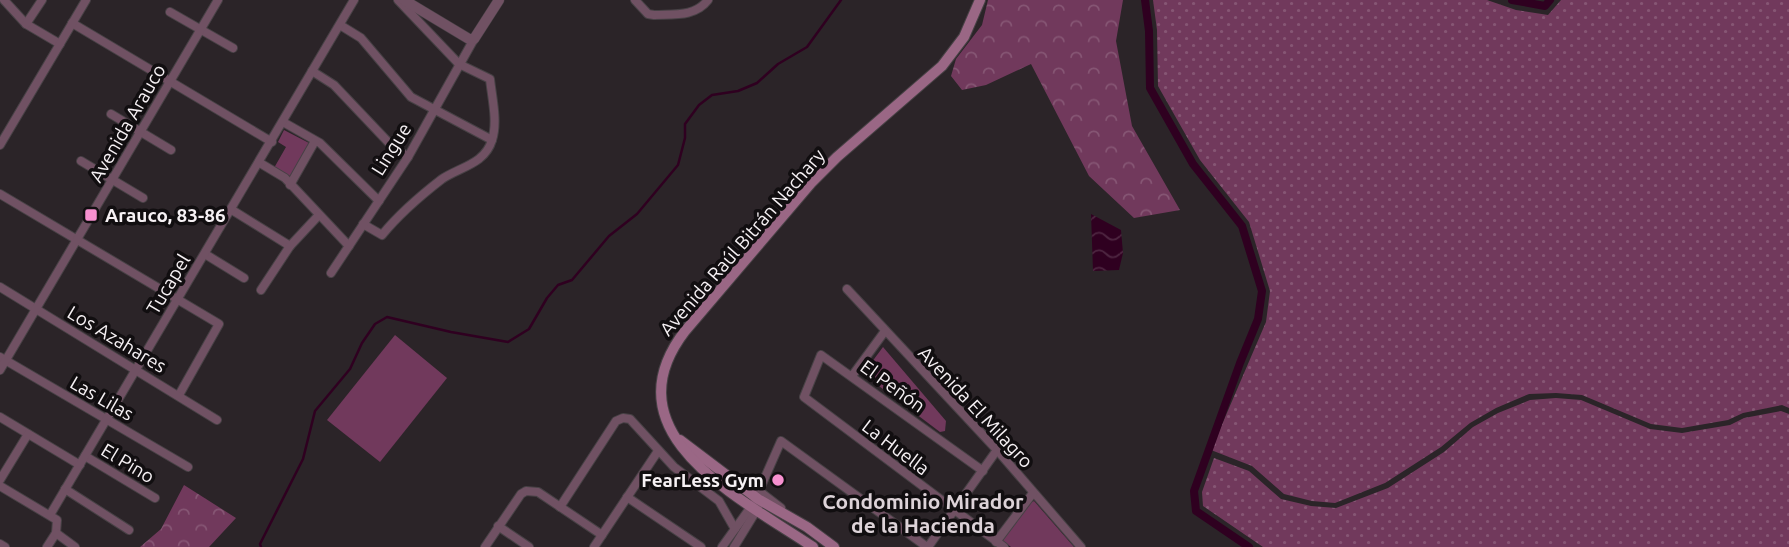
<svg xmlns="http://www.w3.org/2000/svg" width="1789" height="547" viewBox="0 0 1789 547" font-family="Ubuntu,sans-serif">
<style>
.grass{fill:url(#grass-dots)}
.forest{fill:url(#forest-crowns)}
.green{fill:#71395c}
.water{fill:url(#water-waves)}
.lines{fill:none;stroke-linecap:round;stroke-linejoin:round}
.stream{stroke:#2f0020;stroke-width:2.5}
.canal{stroke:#2f0020;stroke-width:8}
.minor-casing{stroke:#474145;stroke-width:10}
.tertiary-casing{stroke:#474145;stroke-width:11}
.secondary-casing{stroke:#474145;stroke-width:12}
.minor{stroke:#705163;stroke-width:8}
.tertiary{stroke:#705163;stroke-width:10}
.secondary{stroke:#9a6785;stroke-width:10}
.poi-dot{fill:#f690cf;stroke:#110e10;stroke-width:2.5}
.labels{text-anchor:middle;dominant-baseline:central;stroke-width:7;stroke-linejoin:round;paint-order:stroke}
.street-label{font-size:19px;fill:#f6f1f4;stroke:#110e10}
.poi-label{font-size:19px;font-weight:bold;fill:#f6f1f4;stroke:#110e10;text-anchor:start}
.neighbourhood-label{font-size:21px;font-weight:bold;fill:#ddd3d8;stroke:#110e10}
</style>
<defs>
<pattern id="grass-dots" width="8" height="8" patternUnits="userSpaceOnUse" patternTransform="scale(1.75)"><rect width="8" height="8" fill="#71395c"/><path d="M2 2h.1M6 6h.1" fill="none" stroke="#865674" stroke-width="1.8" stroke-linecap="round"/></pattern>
<pattern id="forest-crowns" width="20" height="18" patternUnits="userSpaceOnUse" patternTransform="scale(1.75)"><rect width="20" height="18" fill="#71395c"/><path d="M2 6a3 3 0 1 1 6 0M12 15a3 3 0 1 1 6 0" fill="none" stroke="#865674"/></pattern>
<pattern id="water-waves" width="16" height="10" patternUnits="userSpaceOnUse" patternTransform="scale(1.75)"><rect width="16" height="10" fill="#2f0020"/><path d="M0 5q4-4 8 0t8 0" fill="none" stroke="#4e2641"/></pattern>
</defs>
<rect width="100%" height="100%" fill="#2b2428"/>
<!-- grass -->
<g class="grass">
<polygon points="1153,0 1487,0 1516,10 1548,15 1561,0 1789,0 1789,408 1782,405 1743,413 1728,420 1682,428 1651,424 1582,395 1556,393 1529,394 1496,408 1470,423 1441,447 1385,483 1335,503 1312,501 1284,494 1252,466 1211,450 1266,322 1270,291 1249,222 1200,160 1158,86 1157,30"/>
<polygon points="1556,398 1581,400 1650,429 1682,433 1730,425 1744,418 1781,411 1789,414 1789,547 1263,547 1203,506 1202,492 1214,458 1249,471 1281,499 1311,506 1336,508 1388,488 1444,452 1473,427 1498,413 1530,400"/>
</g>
<!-- forest -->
<g class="forest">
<polygon points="988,0 1123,0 1116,41 1132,126 1180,210 1134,218 1089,176 1031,64 986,85 962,90 951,76 956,59 982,25"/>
<polygon points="184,485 236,518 209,547 140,547 161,529"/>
</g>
<!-- green -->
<g class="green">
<polygon points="284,130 309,143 290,177 274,168 286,147 278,142"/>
<polygon points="395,335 447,378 380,462 327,420"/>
<polygon points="883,347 946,421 945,431 940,432 863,374"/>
<polygon points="1034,501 1074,547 1011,547 1002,540 1030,503"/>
</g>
<!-- water -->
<polygon class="water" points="1091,214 1121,230 1123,253 1119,270 1093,271"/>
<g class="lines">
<!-- stream -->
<polyline class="stream" points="261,547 260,544 303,459 315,411 350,369 362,343 375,324 387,317 451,332 508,342 529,329 547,298 558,285 572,280 609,236 637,214 678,165 685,138 685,124 699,105 712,95 738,91 757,83 778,64 807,47 841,0"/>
<!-- canal -->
<g class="canal">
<polyline points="1145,0 1149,31 1150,88 1193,164 1242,226 1262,291 1258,319 1240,363 1194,491 1196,511 1249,547"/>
<polyline points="1512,0 1545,6 1550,0"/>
</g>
<!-- minor casing -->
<g class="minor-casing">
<g id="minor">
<polyline points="4,0 26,24 60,44"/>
<path d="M635 0 648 14 654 15C674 14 695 17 708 0"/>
<polyline points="170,12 233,48"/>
<polyline points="72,23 272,142"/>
<polyline points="26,24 42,0"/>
<polyline points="340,25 361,38 411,97 492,140"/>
<polyline points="312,71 334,85 390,144 408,157"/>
<polyline points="111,114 171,150"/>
<polyline points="283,122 320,143 379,201"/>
<polyline points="0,145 86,0"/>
<polyline points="81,161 143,198"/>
<polyline points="260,163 285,178 349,246"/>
<polyline points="290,185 315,141"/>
<polyline points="0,194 219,324 179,395"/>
<polyline points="232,210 290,246"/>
<path d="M363 224 382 235C399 214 420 196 442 179 460 167 485 164 492 140 498 122 492 98 490 79L459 64 398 0"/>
<polyline points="205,254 244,278"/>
<polyline points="331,273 408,157 474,39"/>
<polyline points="0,287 217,420"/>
<polyline points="847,289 997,450 1081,547"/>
<polyline points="261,290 290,246 318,216"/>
<polyline points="0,357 188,467"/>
<polyline points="0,370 218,0"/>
<polyline points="852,376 885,331"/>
<polyline points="0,417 80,465"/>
<polyline points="85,456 155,498"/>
<polyline points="983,471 821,355 804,397 1004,547"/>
<polyline points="0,480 28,434"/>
<polyline points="0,486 57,520 56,533 47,547"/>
<polyline points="65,489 129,530"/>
<polyline points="627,497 701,547"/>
<polyline points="560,507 616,421 623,418 630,419 674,467 719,501 735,529"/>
<polyline points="781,508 759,491 781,441 927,547"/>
<polyline points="50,515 354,0"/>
<polyline points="498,526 529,547"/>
<polyline points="56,533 75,547"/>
<polyline points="996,542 1033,493"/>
<polyline points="0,544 5,547"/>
<polyline points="485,547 521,494 526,491 538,492 602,535"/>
<polyline points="594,547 658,451"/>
<polyline points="722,547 753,504"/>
<polyline points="734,547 758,508"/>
<polyline points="928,547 997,450"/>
</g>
</g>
<!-- tertiary casing -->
<g class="tertiary-casing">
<polyline id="tertiary" points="404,0 469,39 474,39 499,0"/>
</g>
<!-- secondary casing -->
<g class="secondary-casing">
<g id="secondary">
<polyline points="680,440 758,499 807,527 834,547"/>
<path d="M813 547C742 499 606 434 685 331L811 183 837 157 942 66 964 37 980 0"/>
</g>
</g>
<!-- minor -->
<use href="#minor" class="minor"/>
<!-- tertiary -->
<use href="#tertiary" class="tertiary"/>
<!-- secondary -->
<use href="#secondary" class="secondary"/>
</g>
<!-- markers -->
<g class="poi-dot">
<rect x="84" y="208" width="14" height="14" rx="3.5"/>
<circle cx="778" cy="480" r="7"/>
</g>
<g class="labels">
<!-- street labels -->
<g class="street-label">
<text transform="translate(127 123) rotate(-60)">Avenida Arauco</text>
<text transform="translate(391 149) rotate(-58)">Lingue</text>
<text transform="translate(742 242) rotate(-49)">Avenida Raúl Bitrán Nachary</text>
<text transform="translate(168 284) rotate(-59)">Tucapel</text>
<text transform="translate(117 339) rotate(31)">Los Azahares</text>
<text transform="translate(893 386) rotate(36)">El Peñón</text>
<text transform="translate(102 398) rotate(30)">Las Lilas</text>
<text transform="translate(976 407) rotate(47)">Avenida El Milagro</text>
<text transform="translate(896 447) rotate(37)">La Huella</text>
<text transform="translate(128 463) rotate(31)">El Pino</text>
</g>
<!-- poi labels -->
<g class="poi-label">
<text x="105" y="215">Arauco, 83-86</text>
<text x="764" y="480" text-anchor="end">FearLess Gym</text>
</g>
<!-- neighbourhood labels -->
<g class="neighbourhood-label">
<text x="923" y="501">Condominio Mirador<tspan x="923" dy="24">de la Hacienda</tspan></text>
</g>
</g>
</svg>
